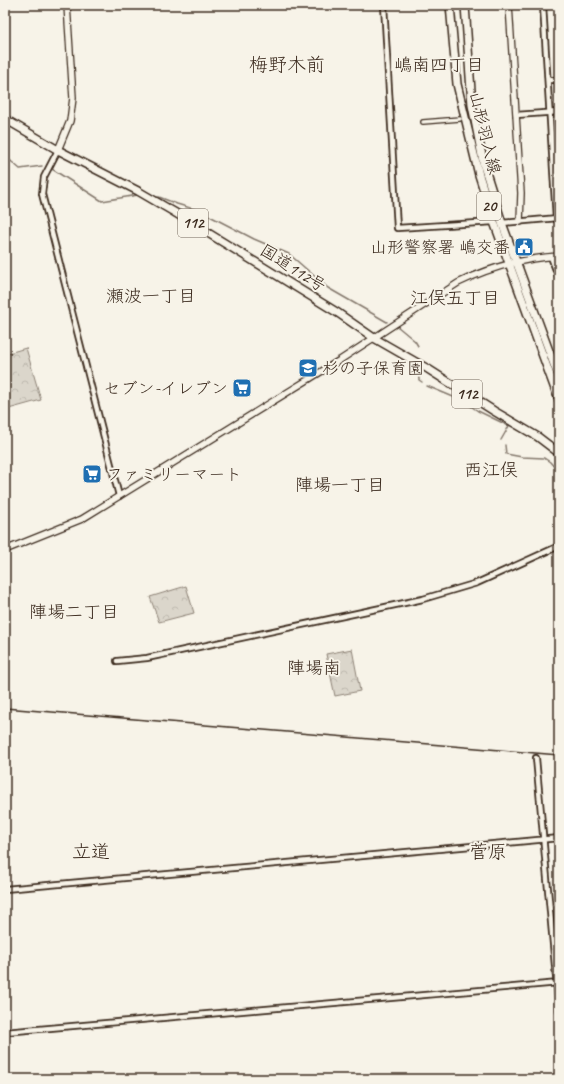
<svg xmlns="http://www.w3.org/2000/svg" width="564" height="1084" viewBox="0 0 564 1084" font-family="Caveat,'Klee One',sans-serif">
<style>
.forest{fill:url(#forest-crowns);stroke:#8b8074}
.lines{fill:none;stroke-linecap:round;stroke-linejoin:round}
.stream{stroke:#84786c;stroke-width:1.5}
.pedestrian-casing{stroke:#3b2a1e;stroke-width:6}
.minor-casing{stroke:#3b2a1e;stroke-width:8}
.tertiary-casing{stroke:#3b2a1e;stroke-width:8}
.primary-casing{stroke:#3b2a1e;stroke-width:10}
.trunk-casing{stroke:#3b2a1e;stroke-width:10}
.pedestrian{stroke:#f7f3e8;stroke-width:3.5}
.minor{stroke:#f7f3e8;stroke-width:4.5}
.tertiary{stroke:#f7f3e8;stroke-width:5.5}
.primary{stroke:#f7f3e8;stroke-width:7}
.trunk{stroke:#f7f3e8;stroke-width:7}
.rail{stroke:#3b2a1e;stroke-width:1.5}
.labels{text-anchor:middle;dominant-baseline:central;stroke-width:4;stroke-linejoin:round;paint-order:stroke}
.shield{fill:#f7f3e8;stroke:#73665b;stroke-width:1}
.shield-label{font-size:16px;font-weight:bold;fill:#3b2a1e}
.street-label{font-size:17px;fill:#3b2a1e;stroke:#f7f3e8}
.poi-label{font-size:17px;fill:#3b2a1e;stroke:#f7f3e8;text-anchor:end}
.neighbourhood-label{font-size:18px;fill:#3b2a1e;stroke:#f7f3e8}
.quarter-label{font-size:19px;fill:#3b2a1e;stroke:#f7f3e8}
</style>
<defs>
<pattern id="forest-crowns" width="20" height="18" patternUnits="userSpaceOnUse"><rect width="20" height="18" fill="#dbd6cb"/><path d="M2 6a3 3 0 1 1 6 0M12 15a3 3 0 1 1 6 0" fill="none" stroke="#bdb8ae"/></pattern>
</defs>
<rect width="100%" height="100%" fill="#f7f3e8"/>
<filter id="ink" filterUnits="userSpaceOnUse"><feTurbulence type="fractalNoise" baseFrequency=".025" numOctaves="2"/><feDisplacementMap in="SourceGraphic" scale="8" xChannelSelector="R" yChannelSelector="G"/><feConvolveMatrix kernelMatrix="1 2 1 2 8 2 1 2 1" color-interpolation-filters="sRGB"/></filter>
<g filter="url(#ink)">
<!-- forest -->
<g class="forest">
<polygon points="26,348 41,400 5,410 5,354"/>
<polygon points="186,586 194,613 159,622 150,597"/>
<polygon points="352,649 360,691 335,696 326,654"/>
</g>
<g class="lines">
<!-- stream -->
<g class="stream">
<polyline points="5,156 20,169 42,166"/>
<polyline points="52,169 102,201 138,195"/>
<polyline points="155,197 159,197 177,204 200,211 254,239 289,254 328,288 387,322"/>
<polyline points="397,326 415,341 418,346"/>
<polyline points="418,369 419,380 422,382"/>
<polyline points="427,386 463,401 478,411 509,426 501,440"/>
<polyline points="505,445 506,454 522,457 544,458 550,462 556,469 559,488"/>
</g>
<!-- pedestrian casing -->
<g class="pedestrian-casing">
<polyline id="pedestrian" points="423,122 460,119"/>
</g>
<!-- minor casing -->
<g class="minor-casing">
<g id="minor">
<polyline points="384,5 397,228 494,222"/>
<polyline points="543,5 556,219"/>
<polyline points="548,80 559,80"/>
<polyline points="516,115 559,112"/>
<polyline points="58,150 44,177 42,194 119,496"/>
<polyline points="502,223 558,218"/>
<polyline points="551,257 559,278"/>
<polyline points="117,661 147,658 423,599 477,583 559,546"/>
<polyline points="536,758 559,1010"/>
<polyline points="5,889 559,838"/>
<polyline points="5,1032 559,983"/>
</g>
</g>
<!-- tertiary casing -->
<g class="tertiary-casing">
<g id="tertiary">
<polyline points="509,5 521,193 520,222"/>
<polyline points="58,150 70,121 73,98 67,5"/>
<path d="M5 550 82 519 340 360 458 283C489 268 524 258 559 256"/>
</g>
</g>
<!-- primary casing -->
<g class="primary-casing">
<g id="primary">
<polyline points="450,5 457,84 479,175 494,222 559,400"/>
<polyline points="465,5 472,105 484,166 502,223 559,378"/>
</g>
</g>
<!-- trunk casing -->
<g class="trunk-casing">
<polyline id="trunk" points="5,119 58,150 138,191 174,212 338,313 374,338 428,369 494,411 538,437 559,453"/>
</g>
<!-- pedestrian -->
<use href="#pedestrian" class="pedestrian"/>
<!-- minor -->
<use href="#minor" class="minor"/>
<!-- tertiary -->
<use href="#tertiary" class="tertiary"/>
<!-- primary -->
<use href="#primary" class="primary"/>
<!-- trunk -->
<use href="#trunk" class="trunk"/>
<!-- rail -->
<polyline class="rail" points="5,708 559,755"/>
</g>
</g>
<!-- icons -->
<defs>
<g id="civic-square" transform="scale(1)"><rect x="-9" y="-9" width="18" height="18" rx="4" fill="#1f6fb2" stroke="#f7f3e8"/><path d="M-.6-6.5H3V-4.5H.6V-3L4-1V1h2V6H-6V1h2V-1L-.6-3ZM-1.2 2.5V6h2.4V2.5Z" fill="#fff"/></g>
<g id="school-square" transform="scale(1)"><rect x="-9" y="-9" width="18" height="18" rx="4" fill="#1f6fb2" stroke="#f7f3e8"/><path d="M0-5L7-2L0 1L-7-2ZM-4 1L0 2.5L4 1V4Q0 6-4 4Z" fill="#fff"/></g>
<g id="supermarket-square" transform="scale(1)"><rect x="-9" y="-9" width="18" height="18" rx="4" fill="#1f6fb2" stroke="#f7f3e8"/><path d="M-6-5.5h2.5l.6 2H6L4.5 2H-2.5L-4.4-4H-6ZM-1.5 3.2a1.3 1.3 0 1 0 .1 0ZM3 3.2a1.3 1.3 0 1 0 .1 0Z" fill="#fff"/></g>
</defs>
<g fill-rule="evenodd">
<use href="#civic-square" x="524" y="247"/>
<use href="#school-square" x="308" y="368"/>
<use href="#supermarket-square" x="242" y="388"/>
<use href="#supermarket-square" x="92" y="474"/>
</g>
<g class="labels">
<!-- shield labels -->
<g class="shield">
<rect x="477" y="192" width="24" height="28" rx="3"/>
<rect x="178" y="209" width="30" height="28" rx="3"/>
<rect x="452" y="380" width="30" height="28" rx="3"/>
</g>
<g class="shield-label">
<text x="489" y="206">20</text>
<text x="193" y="223">112</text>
<text x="467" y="394">112</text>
</g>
<!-- street labels -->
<g class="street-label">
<text transform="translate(485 133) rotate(76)">山形羽入線</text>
<text transform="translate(293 268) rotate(32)">国道112号</text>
</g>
<!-- poi labels -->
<g class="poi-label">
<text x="510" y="247">山形警察署 嶋交番</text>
<text x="322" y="368" text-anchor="start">杉の子保育園</text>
<text x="228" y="388">セブン-イレブン</text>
<text x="106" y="474" text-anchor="start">ファミリーマート</text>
</g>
<!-- neighbourhood labels -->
<g class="neighbourhood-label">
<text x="439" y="65">嶋南四丁目</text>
<text x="151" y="296">瀬波一丁目</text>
<text x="455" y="298">江俣五丁目</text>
<text x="491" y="470">西江俣</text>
<text x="340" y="485">陣場一丁目</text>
<text x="74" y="612">陣場二丁目</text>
<text x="314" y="668">陣場南</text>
</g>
<!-- quarter labels -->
<g class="quarter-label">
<text x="287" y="65">梅野木前</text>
<text x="91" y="852">立道</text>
<text x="488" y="852">菅原</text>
</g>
</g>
<!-- margin -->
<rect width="564" height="1084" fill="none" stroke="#f7f3e8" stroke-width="20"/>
<rect x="10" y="10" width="544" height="1064" fill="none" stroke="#3b2a1e" stroke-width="1.5" filter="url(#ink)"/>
</svg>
